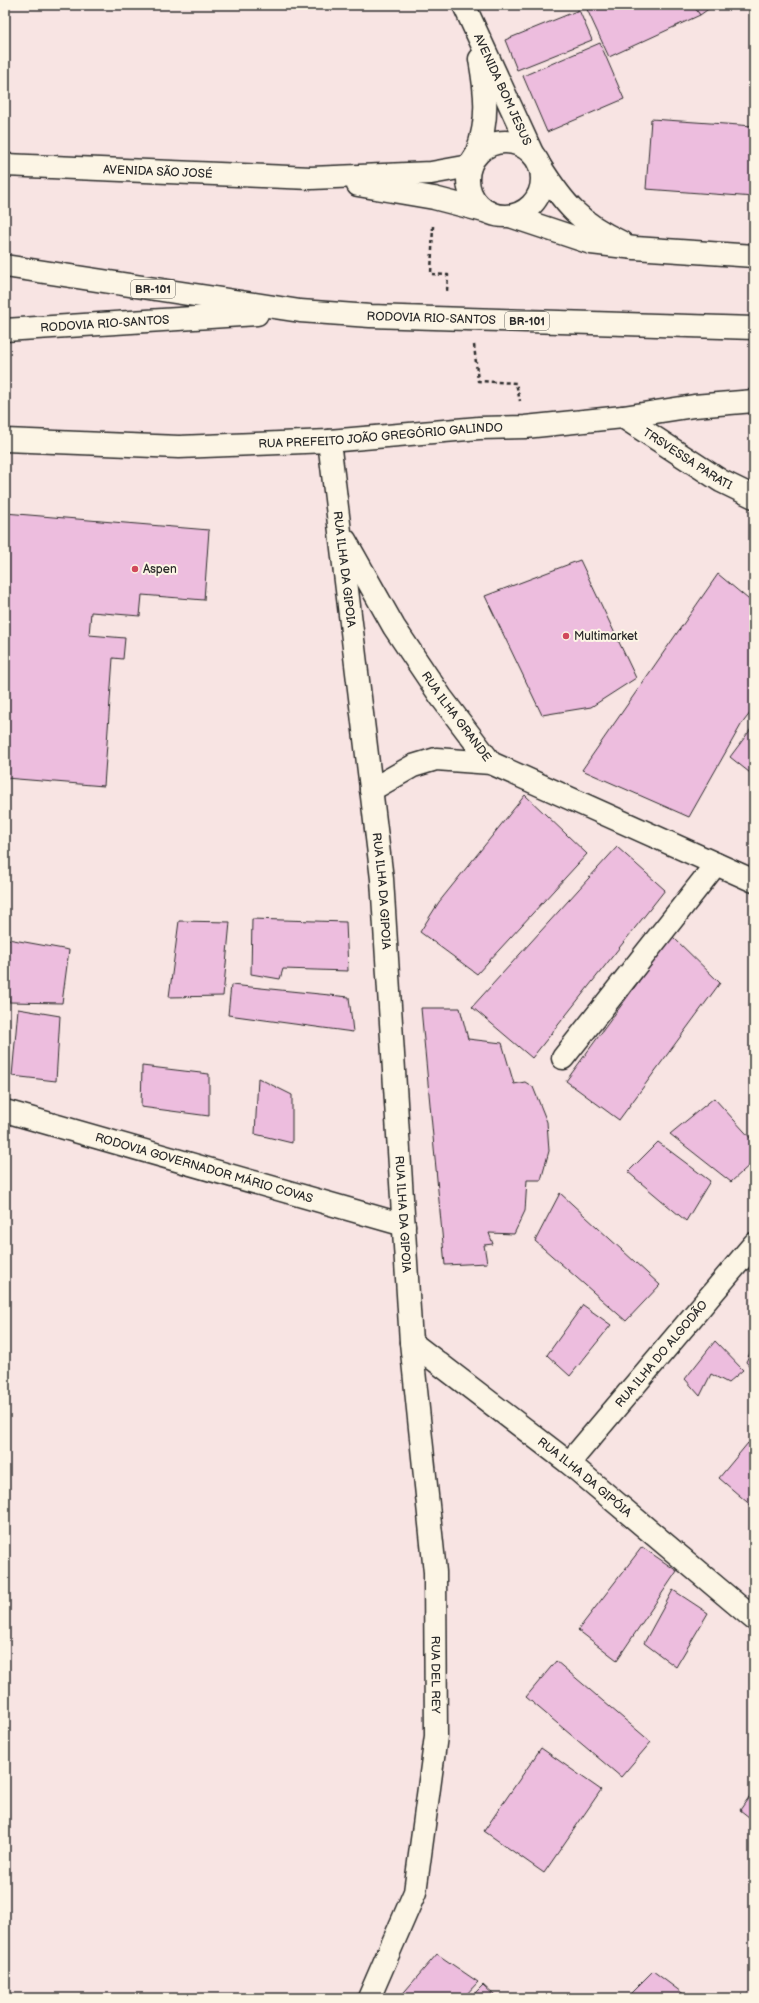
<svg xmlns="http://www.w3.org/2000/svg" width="759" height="2003" viewBox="0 0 759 2003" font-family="'Balsamiq Sans',sans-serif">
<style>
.building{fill:#edbdde;stroke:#2b2b2b}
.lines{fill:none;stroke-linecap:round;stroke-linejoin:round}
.minor-casing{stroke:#2b2b2b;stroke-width:25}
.major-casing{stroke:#2b2b2b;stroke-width:25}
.highway-casing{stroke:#2b2b2b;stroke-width:25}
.path{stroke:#2b2b2b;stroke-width:2.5;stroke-dasharray:4 3;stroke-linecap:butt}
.minor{stroke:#fcf5e5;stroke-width:22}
.major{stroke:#fcf5e5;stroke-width:22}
.highway{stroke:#fcf5e5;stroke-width:22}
.poi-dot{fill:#d1495b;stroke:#fcf5e5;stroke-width:1.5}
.labels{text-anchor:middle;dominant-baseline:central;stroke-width:4;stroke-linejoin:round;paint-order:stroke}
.shield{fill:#fcf5e5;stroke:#6a6863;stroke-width:1}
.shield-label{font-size:11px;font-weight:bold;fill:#2b2b2b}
.street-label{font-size:12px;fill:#2b2b2b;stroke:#fcf5e5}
.poi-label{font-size:12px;fill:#2b2b2b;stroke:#fcf5e5;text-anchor:start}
</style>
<rect width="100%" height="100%" fill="#f8e4e3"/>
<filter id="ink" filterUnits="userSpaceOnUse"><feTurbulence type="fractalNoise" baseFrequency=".025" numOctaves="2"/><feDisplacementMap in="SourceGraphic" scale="8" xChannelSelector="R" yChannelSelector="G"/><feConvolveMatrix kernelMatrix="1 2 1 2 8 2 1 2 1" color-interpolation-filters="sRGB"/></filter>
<g filter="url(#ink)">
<!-- building -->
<g class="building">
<polygon points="585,5 696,5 700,15 609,57"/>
<polygon points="693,5 714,5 700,15"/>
<polygon points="579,10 592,40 517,70 505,40"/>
<polygon points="600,43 624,99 547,132 523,76"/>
<polygon points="651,119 754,126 754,197 646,189"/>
<polygon points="5,513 209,530 204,600 142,595 140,616 91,612 89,635 125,638 123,659 113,658 104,786 5,778"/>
<polygon points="580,560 636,678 591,707 542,715 485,596"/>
<polygon points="718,574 754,604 754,708 741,725 689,817 582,770"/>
<polygon points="754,725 754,776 730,757"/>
<polygon points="525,795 587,854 477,974 420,932 439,902"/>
<polygon points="617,847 665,890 532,1058 472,1007"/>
<polygon points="252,919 346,922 348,971 283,969 280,979 251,974"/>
<polygon points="179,921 230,922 223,996 169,997"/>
<polygon points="672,936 720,983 619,1120 566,1081"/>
<polygon points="8,939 69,950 62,1003 9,1002"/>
<polygon points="231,985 349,997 353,1032 228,1015"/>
<polygon points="421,1008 460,1008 468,1039 502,1043 514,1084 525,1082 533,1087 547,1122 549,1151 541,1180 527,1180 525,1211 514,1234 489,1233 493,1244 484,1245 487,1263 445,1265"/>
<polygon points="18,1009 60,1016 56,1081 12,1076"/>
<polygon points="142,1066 209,1074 209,1116 141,1107"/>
<polygon points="258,1078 292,1095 292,1143 255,1134"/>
<polygon points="714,1098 754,1142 754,1161 731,1182 670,1134"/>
<polygon points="658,1142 710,1181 686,1221 628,1172"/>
<polygon points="560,1193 660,1285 626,1321 535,1241"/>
<polygon points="583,1305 611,1325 570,1376 547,1355"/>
<polygon points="715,1341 743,1370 728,1383 711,1374 700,1396 685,1379"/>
<polygon points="754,1344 754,1371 746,1362"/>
<polygon points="748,1443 754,1448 754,1508 719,1478"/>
<polygon points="642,1547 677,1571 617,1660 578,1630"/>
<polygon points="673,1590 708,1613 676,1667 644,1643"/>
<polygon points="556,1661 651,1742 621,1777 526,1697"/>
<polygon points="541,1748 601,1790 544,1873 484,1831"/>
<polygon points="754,1790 754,1821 740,1810"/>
<polygon points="437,1954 478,1982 463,1998 399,1998"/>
<polygon points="653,1971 689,1998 626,1998"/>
<polygon points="483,1985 497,1998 470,1998"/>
</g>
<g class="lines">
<!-- minor casing -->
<g class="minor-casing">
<g id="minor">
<path id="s1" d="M464 5 532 153"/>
<path d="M477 152C489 119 486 93 480 59"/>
<path id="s2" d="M623 417 721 481 754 497"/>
<path id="s3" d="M329 441 382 879 411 1342 435 1572 436 1736 415 1892 369 1998"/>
<path id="s4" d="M345 540 394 627 441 697 491 763 754 881"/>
<polyline points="371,790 413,766 436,759 491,763"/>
<polyline points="563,1058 716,864"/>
<path id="s5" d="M5 1111 404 1225"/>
<path id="s6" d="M411 1342 569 1463 754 1619"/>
<path id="s7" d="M569 1463 754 1244"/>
</g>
</g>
<!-- major casing -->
<g class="major-casing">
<g id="major">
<circle cx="505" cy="179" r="37"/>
<path id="s8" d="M5 165 311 178 431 173 470 166"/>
<path d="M540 166C564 204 580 223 621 242"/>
<polyline points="358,185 434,198 488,212"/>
<polyline points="510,216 591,243 635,248 754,256"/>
<path id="s9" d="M5 440 179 447 329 441 479 428 525 427 623 417 694 406 754 401"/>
</g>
</g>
<!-- highway casing -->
<g class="highway-casing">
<g id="highway">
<path id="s10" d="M5 266 300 311 370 316 754 328"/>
<path id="s11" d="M5 330 257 314"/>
</g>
</g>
<!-- path -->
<g class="path">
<polyline points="433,226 431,274 448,275 447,291"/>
<polyline points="474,345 478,381 516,383 520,401"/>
</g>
<!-- minor -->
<use href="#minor" class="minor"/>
<!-- major -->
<use href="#major" class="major"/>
<!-- highway -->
<use href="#highway" class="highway"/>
</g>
</g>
<!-- markers -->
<g class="poi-dot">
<circle cx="135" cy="569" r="4"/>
<circle cx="566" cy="636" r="4"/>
</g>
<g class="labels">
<!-- shield labels -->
<g class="shield">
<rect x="131" y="280" width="44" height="18" rx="3"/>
<rect x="505" y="312" width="44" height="18" rx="3"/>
</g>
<g class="shield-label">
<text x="153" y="289">BR-101</text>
<text x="527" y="321">BR-101</text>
</g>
<!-- street labels -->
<g class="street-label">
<text stroke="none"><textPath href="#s1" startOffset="93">AVENIDA BOM JESUS</textPath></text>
<text stroke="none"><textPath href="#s8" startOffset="153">AVENIDA SÃO JOSÉ</textPath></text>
<text stroke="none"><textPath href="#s10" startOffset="430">RODOVIA RIO-SANTOS</textPath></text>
<text stroke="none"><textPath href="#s11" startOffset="100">RODOVIA RIO-SANTOS</textPath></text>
<text stroke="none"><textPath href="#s9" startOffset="376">RUA PREFEITO JOÃO GREGÓRIO GALINDO</textPath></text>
<text stroke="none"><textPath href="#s2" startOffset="77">TRSVESSA PARATI</textPath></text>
<text stroke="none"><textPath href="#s3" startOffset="129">RUA ILHA DA GIPOIA</textPath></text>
<text stroke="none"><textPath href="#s4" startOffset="209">RUA ILHA GRANDE</textPath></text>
<text stroke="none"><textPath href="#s3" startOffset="453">RUA ILHA DA GIPOIA</textPath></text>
<text stroke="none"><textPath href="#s5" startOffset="207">RODOVIA GOVERNADOR MÁRIO COVAS</textPath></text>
<text stroke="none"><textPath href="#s3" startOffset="777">RUA ILHA DA GIPOIA</textPath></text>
<text stroke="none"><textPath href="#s7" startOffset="143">RUA ILHA DO ALGODÃO</textPath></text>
<text stroke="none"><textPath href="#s6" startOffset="220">RUA ILHA DA GIPÓIA</textPath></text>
<text stroke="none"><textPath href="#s3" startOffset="1239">RUA DEL REY</textPath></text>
</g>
<!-- poi labels -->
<g class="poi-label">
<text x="143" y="569">Aspen</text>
<text x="574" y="636">Multimarket</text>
</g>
</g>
<!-- margin -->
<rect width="759" height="2003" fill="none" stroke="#fcf5e5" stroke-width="20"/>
<rect x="10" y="10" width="739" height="1983" fill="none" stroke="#2b2b2b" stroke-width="1.5" filter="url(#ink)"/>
</svg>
